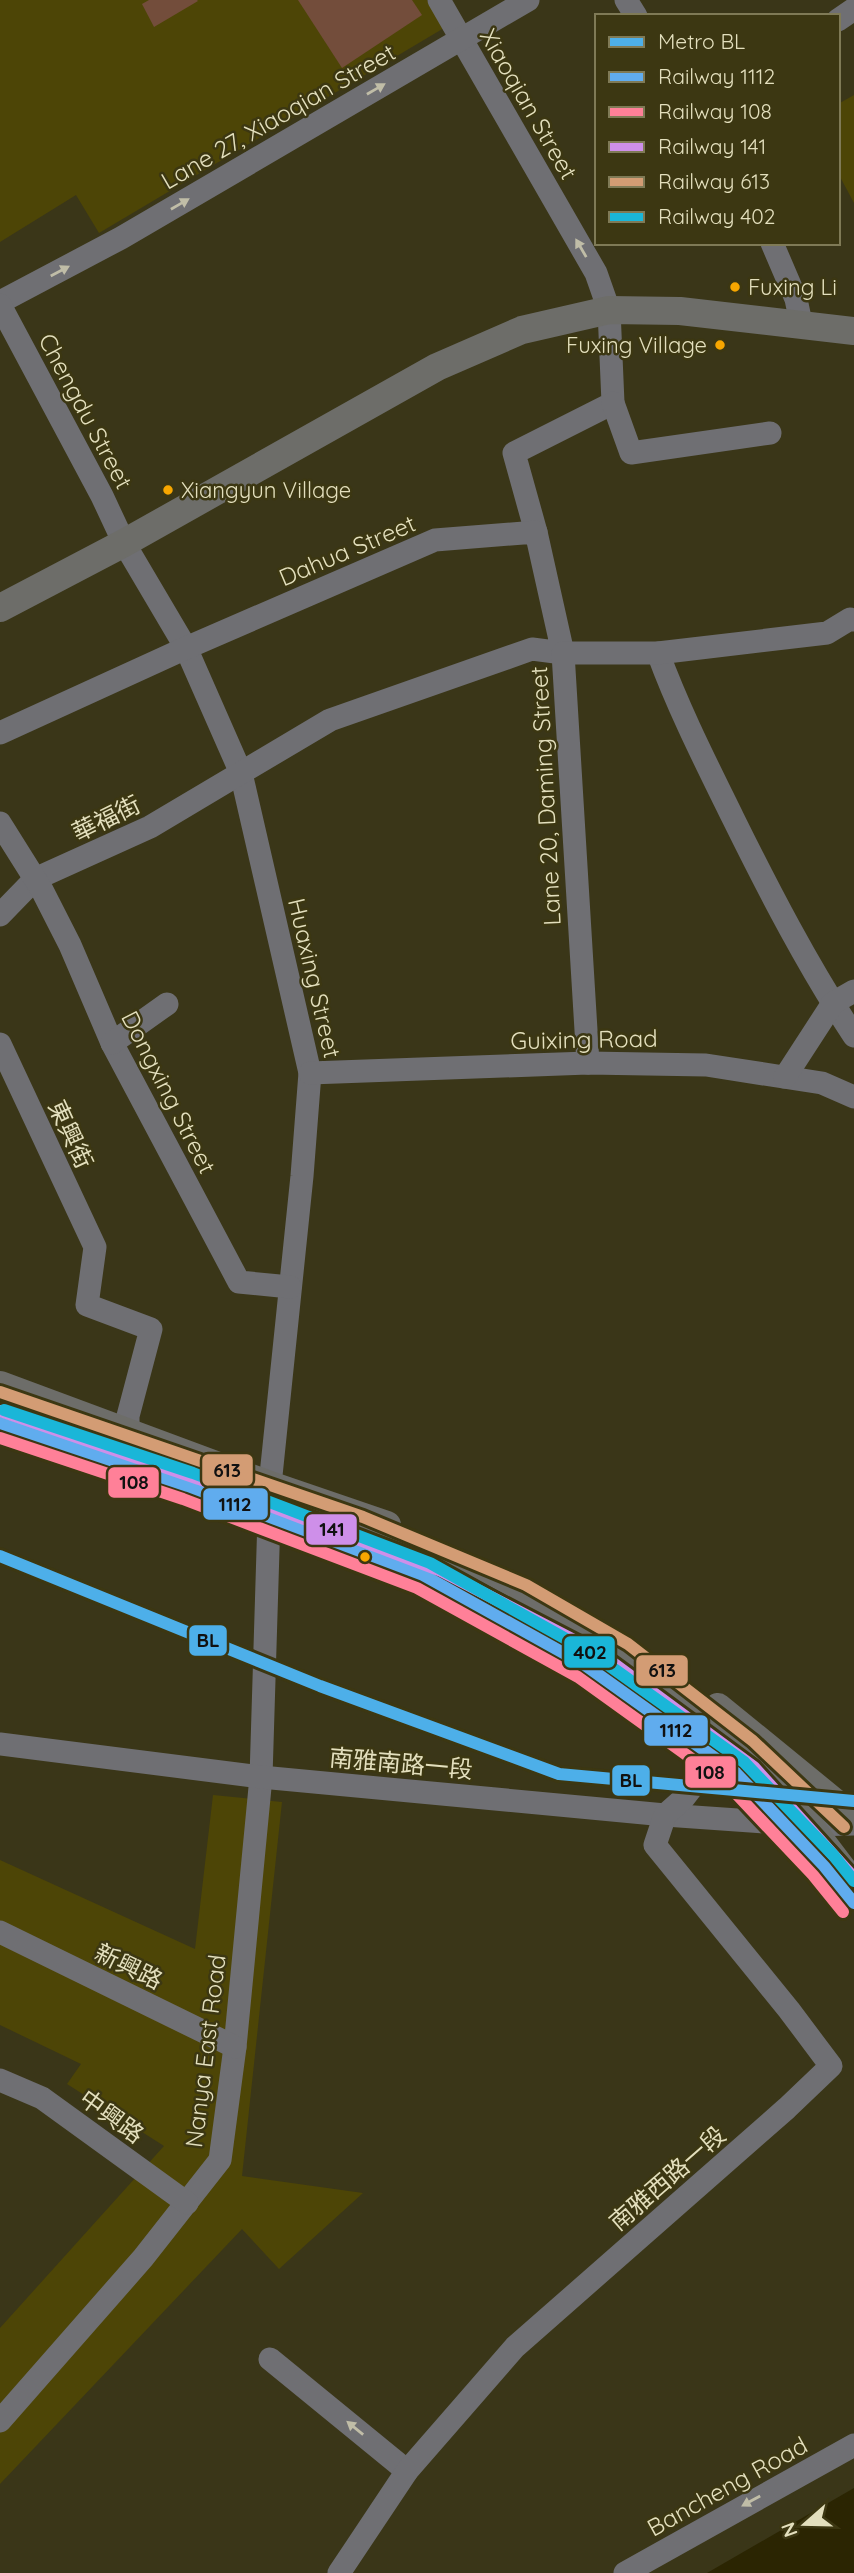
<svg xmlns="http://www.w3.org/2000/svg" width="854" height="2573" viewBox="0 0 854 2573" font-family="Quicksand,'Noto Sans TC',sans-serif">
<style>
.built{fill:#4d4506}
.green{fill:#734d3b}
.water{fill:#2b2502}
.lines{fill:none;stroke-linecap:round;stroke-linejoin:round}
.minor{stroke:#6f6f73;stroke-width:23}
.major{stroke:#6d6d69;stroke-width:28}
.rail-1-casing{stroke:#3c3712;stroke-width:18}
.rail-2-casing{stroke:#3c3712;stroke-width:18}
.rail-3-casing{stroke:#3c3712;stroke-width:18}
.rail-4-casing{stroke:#3c3712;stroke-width:18}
.rail-5-casing{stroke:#3c3712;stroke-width:18}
.rail-1{stroke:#60acee;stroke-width:12}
.rail-2{stroke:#ff8098;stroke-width:12}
.rail-3{stroke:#ce8fe9;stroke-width:12}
.rail-4{stroke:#d39c74;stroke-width:12}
.rail-5{stroke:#1ab6d8;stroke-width:12}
.metro-1-casing{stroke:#3c3712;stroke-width:18}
.metro-1{stroke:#4dafe9;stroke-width:12}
.oneway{fill:#c0bda7}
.bus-dot{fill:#f7a600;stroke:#3c3712;stroke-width:2.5}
.labels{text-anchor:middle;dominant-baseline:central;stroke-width:5;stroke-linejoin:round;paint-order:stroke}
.bus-label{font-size:22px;fill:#e3dfbd;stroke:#3c3712;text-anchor:start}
.street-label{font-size:24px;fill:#e3dfbd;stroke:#3c3712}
.line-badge{stroke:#3c3712;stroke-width:2.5}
.pale-badge-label{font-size:19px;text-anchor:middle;font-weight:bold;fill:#111}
</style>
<rect width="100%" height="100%" fill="#3a3618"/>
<!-- built -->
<g class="built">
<polygon points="0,0 427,0 444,28 99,233 76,195 0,242"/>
<polygon points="854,95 854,203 838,173 838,104"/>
<polygon points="213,1795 282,1802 242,2176 363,2193 279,2269 242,2229 0,2484 0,2328 164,2146 67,2084 81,2064 0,2025 0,1860 195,1949"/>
</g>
<!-- green -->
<g class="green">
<polygon points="149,0 197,0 198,1 154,27 142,4"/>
<polygon points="298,0 412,0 422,15 342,68"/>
</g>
<!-- water -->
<polygon class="water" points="854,2488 854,2573 707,2573"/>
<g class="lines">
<!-- minor -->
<g class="minor">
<polyline points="439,0 596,273 609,310 613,403 514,453 536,532"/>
<polyline points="626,0 636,16"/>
<polyline points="838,20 854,9"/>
<polyline points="772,243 796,299 801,323"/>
<polyline points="0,302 121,238 528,0"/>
<polyline points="0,305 102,496 124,543 186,648 241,773 310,1073 302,1176 270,1485 261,1777 235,2047 220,2160 143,2258 0,2421"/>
<polyline points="613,403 631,453 770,433"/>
<path d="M658 653C679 710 706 763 733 818 770 893 808 966 854 1036"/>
<polyline points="0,733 186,648 435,540 536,532 563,653 532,649 330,720 150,827 35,879 0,915"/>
<polyline points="0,823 42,890 70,945 112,1043 239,1282 290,1287"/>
<polyline points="112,1043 167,1004"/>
<polyline points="0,1044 95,1247 87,1305 151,1329 128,1416 128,1431"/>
<polyline points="588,1063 563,653 658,653 827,633 850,619 854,620"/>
<polyline points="310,1073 588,1063 706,1065 822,1083 854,1097"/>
<polyline points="785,1077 833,1003 854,991"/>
<polyline points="0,1744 261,1777 665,1815 809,1825 854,1824"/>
<polyline points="0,1932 235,2047"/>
<polyline points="0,2080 42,2098 187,2203"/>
<polyline points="270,2359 407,2471"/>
<polyline points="339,2573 407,2471 515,2347 787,2108 831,2066 789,2010 655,1845 665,1815 683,1799 700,1777 704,1755 692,1707"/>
<polyline points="625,2573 854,2445"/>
</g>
<!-- major -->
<g class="major">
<polyline points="0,608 124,543 437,367 522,330 609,310 680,311 854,331"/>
<polyline points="0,1385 270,1485 387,1525"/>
<polyline points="0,1420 308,1528 362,1533 540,1604 609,1649 692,1707 749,1758 809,1825 854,1884"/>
<polyline points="718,1707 854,1818"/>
</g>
<!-- rail-1 casing -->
<g class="rail-1-casing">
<polyline id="rail-1" points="0,1423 188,1486 423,1575 585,1665 736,1773 824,1866 854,1903"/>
</g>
<!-- rail-2 casing -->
<g class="rail-2-casing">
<polyline id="rail-2" points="0,1438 183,1499 417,1588 578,1677 727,1784 813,1875 843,1912"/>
</g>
<!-- rail-3 casing -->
<g class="rail-3-casing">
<polyline id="rail-3" points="0,1411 199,1479 441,1571 601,1654 754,1767 854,1878"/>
</g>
<!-- rail-4 casing -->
<g class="rail-4-casing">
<polyline id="rail-4" points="0,1392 363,1517 526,1585 628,1644 753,1741 844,1827"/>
</g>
<!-- rail-5 casing -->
<g class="rail-5-casing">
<polyline id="rail-5" points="4,1410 193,1473 430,1563 593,1654 744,1762 834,1856 854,1881"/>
</g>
<!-- rail-1 -->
<use href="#rail-1" class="rail-1"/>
<!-- rail-2 -->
<use href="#rail-2" class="rail-2"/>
<!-- rail-3 -->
<use href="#rail-3" class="rail-3"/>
<!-- rail-4 -->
<use href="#rail-4" class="rail-4"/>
<!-- rail-5 -->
<use href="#rail-5" class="rail-5"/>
<!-- metro-1 casing -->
<g class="metro-1-casing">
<polyline id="metro-1" points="0,1556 320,1686 559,1774 854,1801"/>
</g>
<!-- metro-1 -->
<use href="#metro-1" class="metro-1"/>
</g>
<!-- one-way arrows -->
<defs><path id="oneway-solid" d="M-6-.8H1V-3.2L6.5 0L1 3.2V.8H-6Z" transform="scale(1.75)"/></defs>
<g class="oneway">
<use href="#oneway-solid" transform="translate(376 89) rotate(-30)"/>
<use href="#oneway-solid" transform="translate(180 204) rotate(-30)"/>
<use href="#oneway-solid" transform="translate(581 248) rotate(-120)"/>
<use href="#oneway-solid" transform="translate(60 271) rotate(-28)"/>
<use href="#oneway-solid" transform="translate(355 2428) rotate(-141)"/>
<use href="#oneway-solid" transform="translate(751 2501) rotate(151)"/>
</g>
<!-- markers -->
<g class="bus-dot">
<circle cx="735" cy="287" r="6"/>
<circle cx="720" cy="345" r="6"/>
<circle cx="168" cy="490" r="6"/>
<circle cx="365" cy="1557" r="6"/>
</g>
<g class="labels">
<!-- bus labels -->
<g class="bus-label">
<text x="748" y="287">Fuxing Li</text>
<text x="707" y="345" text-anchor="end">Fuxing Village</text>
<text x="181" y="490">Xiangyun Village</text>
</g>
<!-- street labels -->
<g class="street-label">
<text transform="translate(529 104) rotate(60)">Xiaoqian Street</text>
<text transform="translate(278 116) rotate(-30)">Lane 27, Xiaoqian Street</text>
<text transform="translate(86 411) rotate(62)">Chengdu Street</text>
<text transform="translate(347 550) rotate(-23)">Dahua Street</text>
<text transform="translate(545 796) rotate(-93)">Lane 20, Daming Street</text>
<text transform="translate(106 818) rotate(-26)">華福街</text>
<text transform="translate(315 978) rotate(77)">Huaxing Street</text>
<text transform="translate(584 1039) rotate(-1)">Guixing Road</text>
<text transform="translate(169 1092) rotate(63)">Dongxing Street</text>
<text transform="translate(71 1134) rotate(65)">東興街</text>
<text transform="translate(401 1763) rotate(5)">南雅南路一段</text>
<text transform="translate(129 1966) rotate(26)">新興路</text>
<text transform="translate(205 2051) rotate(-83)">Nanya East Road</text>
<text transform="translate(112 2116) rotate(36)">中興路</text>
<text transform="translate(667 2178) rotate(-41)">南雅西路一段</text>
<text transform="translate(727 2486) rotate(-29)">Bancheng Road</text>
</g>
</g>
<g class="line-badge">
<rect x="201" y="1453" width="53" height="34" rx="7" fill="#d39c74"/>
<rect x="107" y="1466" width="53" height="33" rx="7" fill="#ff8098"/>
<rect x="202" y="1487" width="67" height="34" rx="7" fill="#60acee"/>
<rect x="305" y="1513" width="53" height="33" rx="7" fill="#ce8fe9"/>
<rect x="188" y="1624" width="40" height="33" rx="7" fill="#4dafe9"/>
<rect x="563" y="1635" width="53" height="34" rx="7" fill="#1ab6d8"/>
<rect x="635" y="1654" width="54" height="33" rx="7" fill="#d39c74"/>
<rect x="643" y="1714" width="66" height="33" rx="7" fill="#60acee"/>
<rect x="684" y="1755" width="53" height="34" rx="7" fill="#ff8098"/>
<rect x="611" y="1764" width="40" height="33" rx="7" fill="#4dafe9"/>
</g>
<g class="pale-badge-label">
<text x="227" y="1477">613</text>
<text x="134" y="1489">108</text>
<text x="235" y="1511">1112</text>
<text x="332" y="1536">141</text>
<text x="208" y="1647">BL</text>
<text x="590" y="1659">402</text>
<text x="662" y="1677">613</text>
<text x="676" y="1737">1112</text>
<text x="710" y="1779">108</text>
<text x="631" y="1787">BL</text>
</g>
<!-- legend -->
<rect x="595" y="14" width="245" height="231" fill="#3c3712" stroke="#7f7a56" stroke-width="2"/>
<rect x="609" y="37" width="35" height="10" fill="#4dafe9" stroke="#7f7a56" stroke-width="2"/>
<text x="658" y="49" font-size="21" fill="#e3dfbd">Metro BL</text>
<rect x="609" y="72" width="35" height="10" fill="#60acee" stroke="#7f7a56" stroke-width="2"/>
<text x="658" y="84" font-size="21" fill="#e3dfbd">Railway 1112</text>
<rect x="609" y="107" width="35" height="10" fill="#ff8098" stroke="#7f7a56" stroke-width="2"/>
<text x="658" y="119" font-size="21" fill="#e3dfbd">Railway 108</text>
<rect x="609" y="142" width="35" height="10" fill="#ce8fe9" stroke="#7f7a56" stroke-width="2"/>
<text x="658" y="154" font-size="21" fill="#e3dfbd">Railway 141</text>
<rect x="609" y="177" width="35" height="10" fill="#d39c74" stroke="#7f7a56" stroke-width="2"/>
<text x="658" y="189" font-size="21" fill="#e3dfbd">Railway 613</text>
<rect x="609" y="212" width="35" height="10" fill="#1ab6d8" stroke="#7f7a56" stroke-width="2"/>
<text x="658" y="224" font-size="21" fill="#e3dfbd">Railway 402</text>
<!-- north arrow -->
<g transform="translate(805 2524) rotate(250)" stroke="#3c3712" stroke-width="5" paint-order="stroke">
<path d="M0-5L12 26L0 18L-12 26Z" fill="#e3dfbd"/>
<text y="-10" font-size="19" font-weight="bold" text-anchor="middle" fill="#e3dfbd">N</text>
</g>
</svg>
